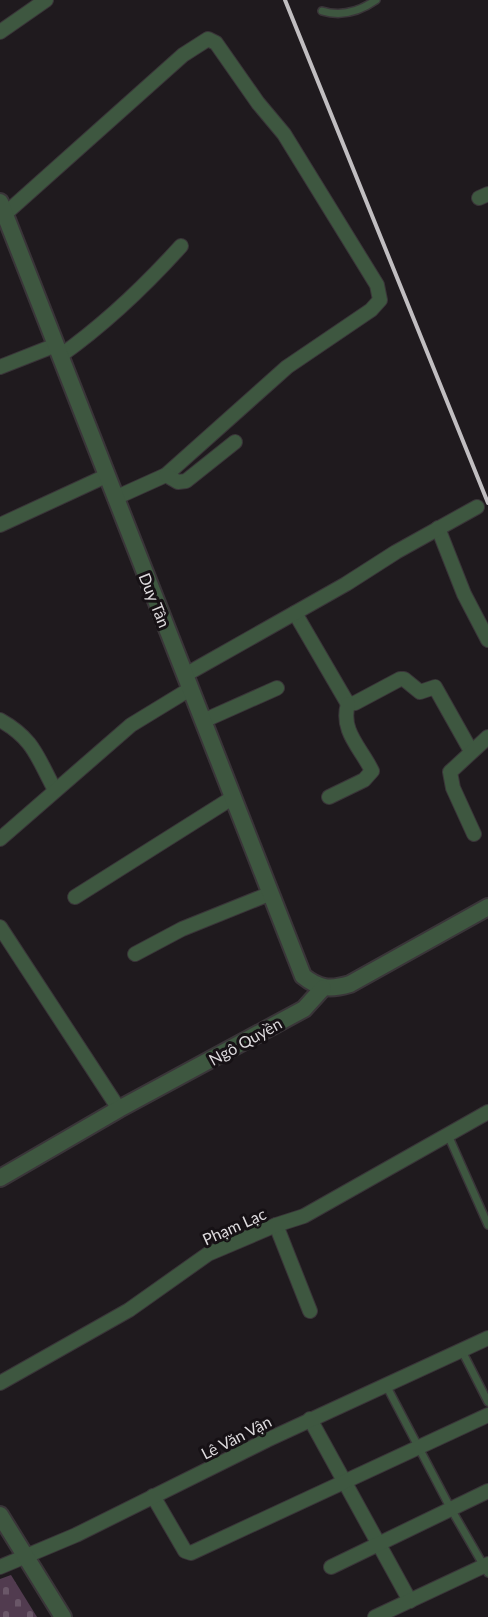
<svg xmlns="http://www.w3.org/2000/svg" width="488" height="1617" viewBox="0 0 488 1617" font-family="Lato,sans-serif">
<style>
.cemetery{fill:url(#cemetery-stones)}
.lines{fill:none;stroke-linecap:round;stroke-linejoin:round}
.service-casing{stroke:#3a3539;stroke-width:10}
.minor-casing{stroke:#3a3539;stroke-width:16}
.tertiary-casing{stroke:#3a3539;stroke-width:20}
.service{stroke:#3e5740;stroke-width:7}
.minor{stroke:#3e5740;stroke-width:14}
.tertiary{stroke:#3e5740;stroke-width:16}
.rail{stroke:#c1bec1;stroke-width:4}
.labels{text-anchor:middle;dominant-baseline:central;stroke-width:6;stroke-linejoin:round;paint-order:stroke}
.street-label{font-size:16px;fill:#dddadd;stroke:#161115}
</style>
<defs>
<pattern id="cemetery-stones" width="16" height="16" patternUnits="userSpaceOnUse" patternTransform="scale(1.5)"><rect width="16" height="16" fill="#513b4f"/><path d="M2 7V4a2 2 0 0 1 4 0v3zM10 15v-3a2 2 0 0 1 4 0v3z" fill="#6a5768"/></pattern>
</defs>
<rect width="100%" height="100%" fill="#1f1a1e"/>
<!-- cemetery -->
<polygon class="cemetery" points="11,1575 37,1617 0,1617 0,1579"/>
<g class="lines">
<!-- service casing -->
<g class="service-casing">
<g id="service">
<path d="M322 11C342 17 359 12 376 0"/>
<polyline points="448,1135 488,1225"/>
<polyline points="462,1351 488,1402"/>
<polyline points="386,1385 451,1509 488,1573"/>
</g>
</g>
<!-- minor casing -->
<g class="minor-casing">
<g id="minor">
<polyline points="0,32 46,0"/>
<polyline points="479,198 488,194"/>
<polyline points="5,214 183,55 208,39 216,43 258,103 284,134 377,285 380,300 371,310 287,367 166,475 115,498"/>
<path d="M60 356C105 324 144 287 181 246"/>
<polyline points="0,367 56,345"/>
<polyline points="166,475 178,482 186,481 235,442"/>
<polyline points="0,525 106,476"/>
<polyline points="438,528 464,594 488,640"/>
<polyline points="295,613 348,704 355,703 400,679 404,679 420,692 435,687 471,751"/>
<polyline points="185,675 346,584 396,552 477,507"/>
<path d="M0 720C34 739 37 757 55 790"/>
<polyline points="203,721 277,688"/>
<path d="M329 797 364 780 372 771C361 748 340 731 348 704"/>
<polyline points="474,834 453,788 450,772 488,737"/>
<polyline points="0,839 131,725 190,689"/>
<polyline points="75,897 232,798"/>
<polyline points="0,927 119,1109"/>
<polyline points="135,954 182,929 269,894"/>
<polyline points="276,1225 310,1311"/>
<polyline points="0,1383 129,1310 208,1254 276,1225 304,1216 488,1112"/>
<polyline points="310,1419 410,1601"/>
<polyline points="153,1496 185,1551 191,1553 488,1415"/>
<polyline points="0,1567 76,1535 267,1440 488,1338"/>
<polyline points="331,1567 488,1491"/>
<polyline points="375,1617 488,1564"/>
</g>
</g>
<!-- tertiary casing -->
<g class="tertiary-casing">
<g id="tertiary">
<path d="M0 202 303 976C319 989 330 990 350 984L488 907"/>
<polyline points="0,1178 119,1109 304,1009 323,988"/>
<polyline points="0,1515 63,1617"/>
</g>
</g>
<!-- service -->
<use href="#service" class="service"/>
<!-- minor -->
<use href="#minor" class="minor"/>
<!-- tertiary -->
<use href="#tertiary" class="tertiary"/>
<!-- rail -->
<polyline class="rail" points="285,0 488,503"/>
</g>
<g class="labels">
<!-- street labels -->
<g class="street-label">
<text transform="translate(155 600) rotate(68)">Duy Tân</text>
<text transform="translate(245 1041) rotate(-29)">Ngô Quyền</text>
<text transform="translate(234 1226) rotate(-24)">Phạm Lạc</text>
<text transform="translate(236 1437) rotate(-27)">Lê Văn Vận</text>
</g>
</g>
</svg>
